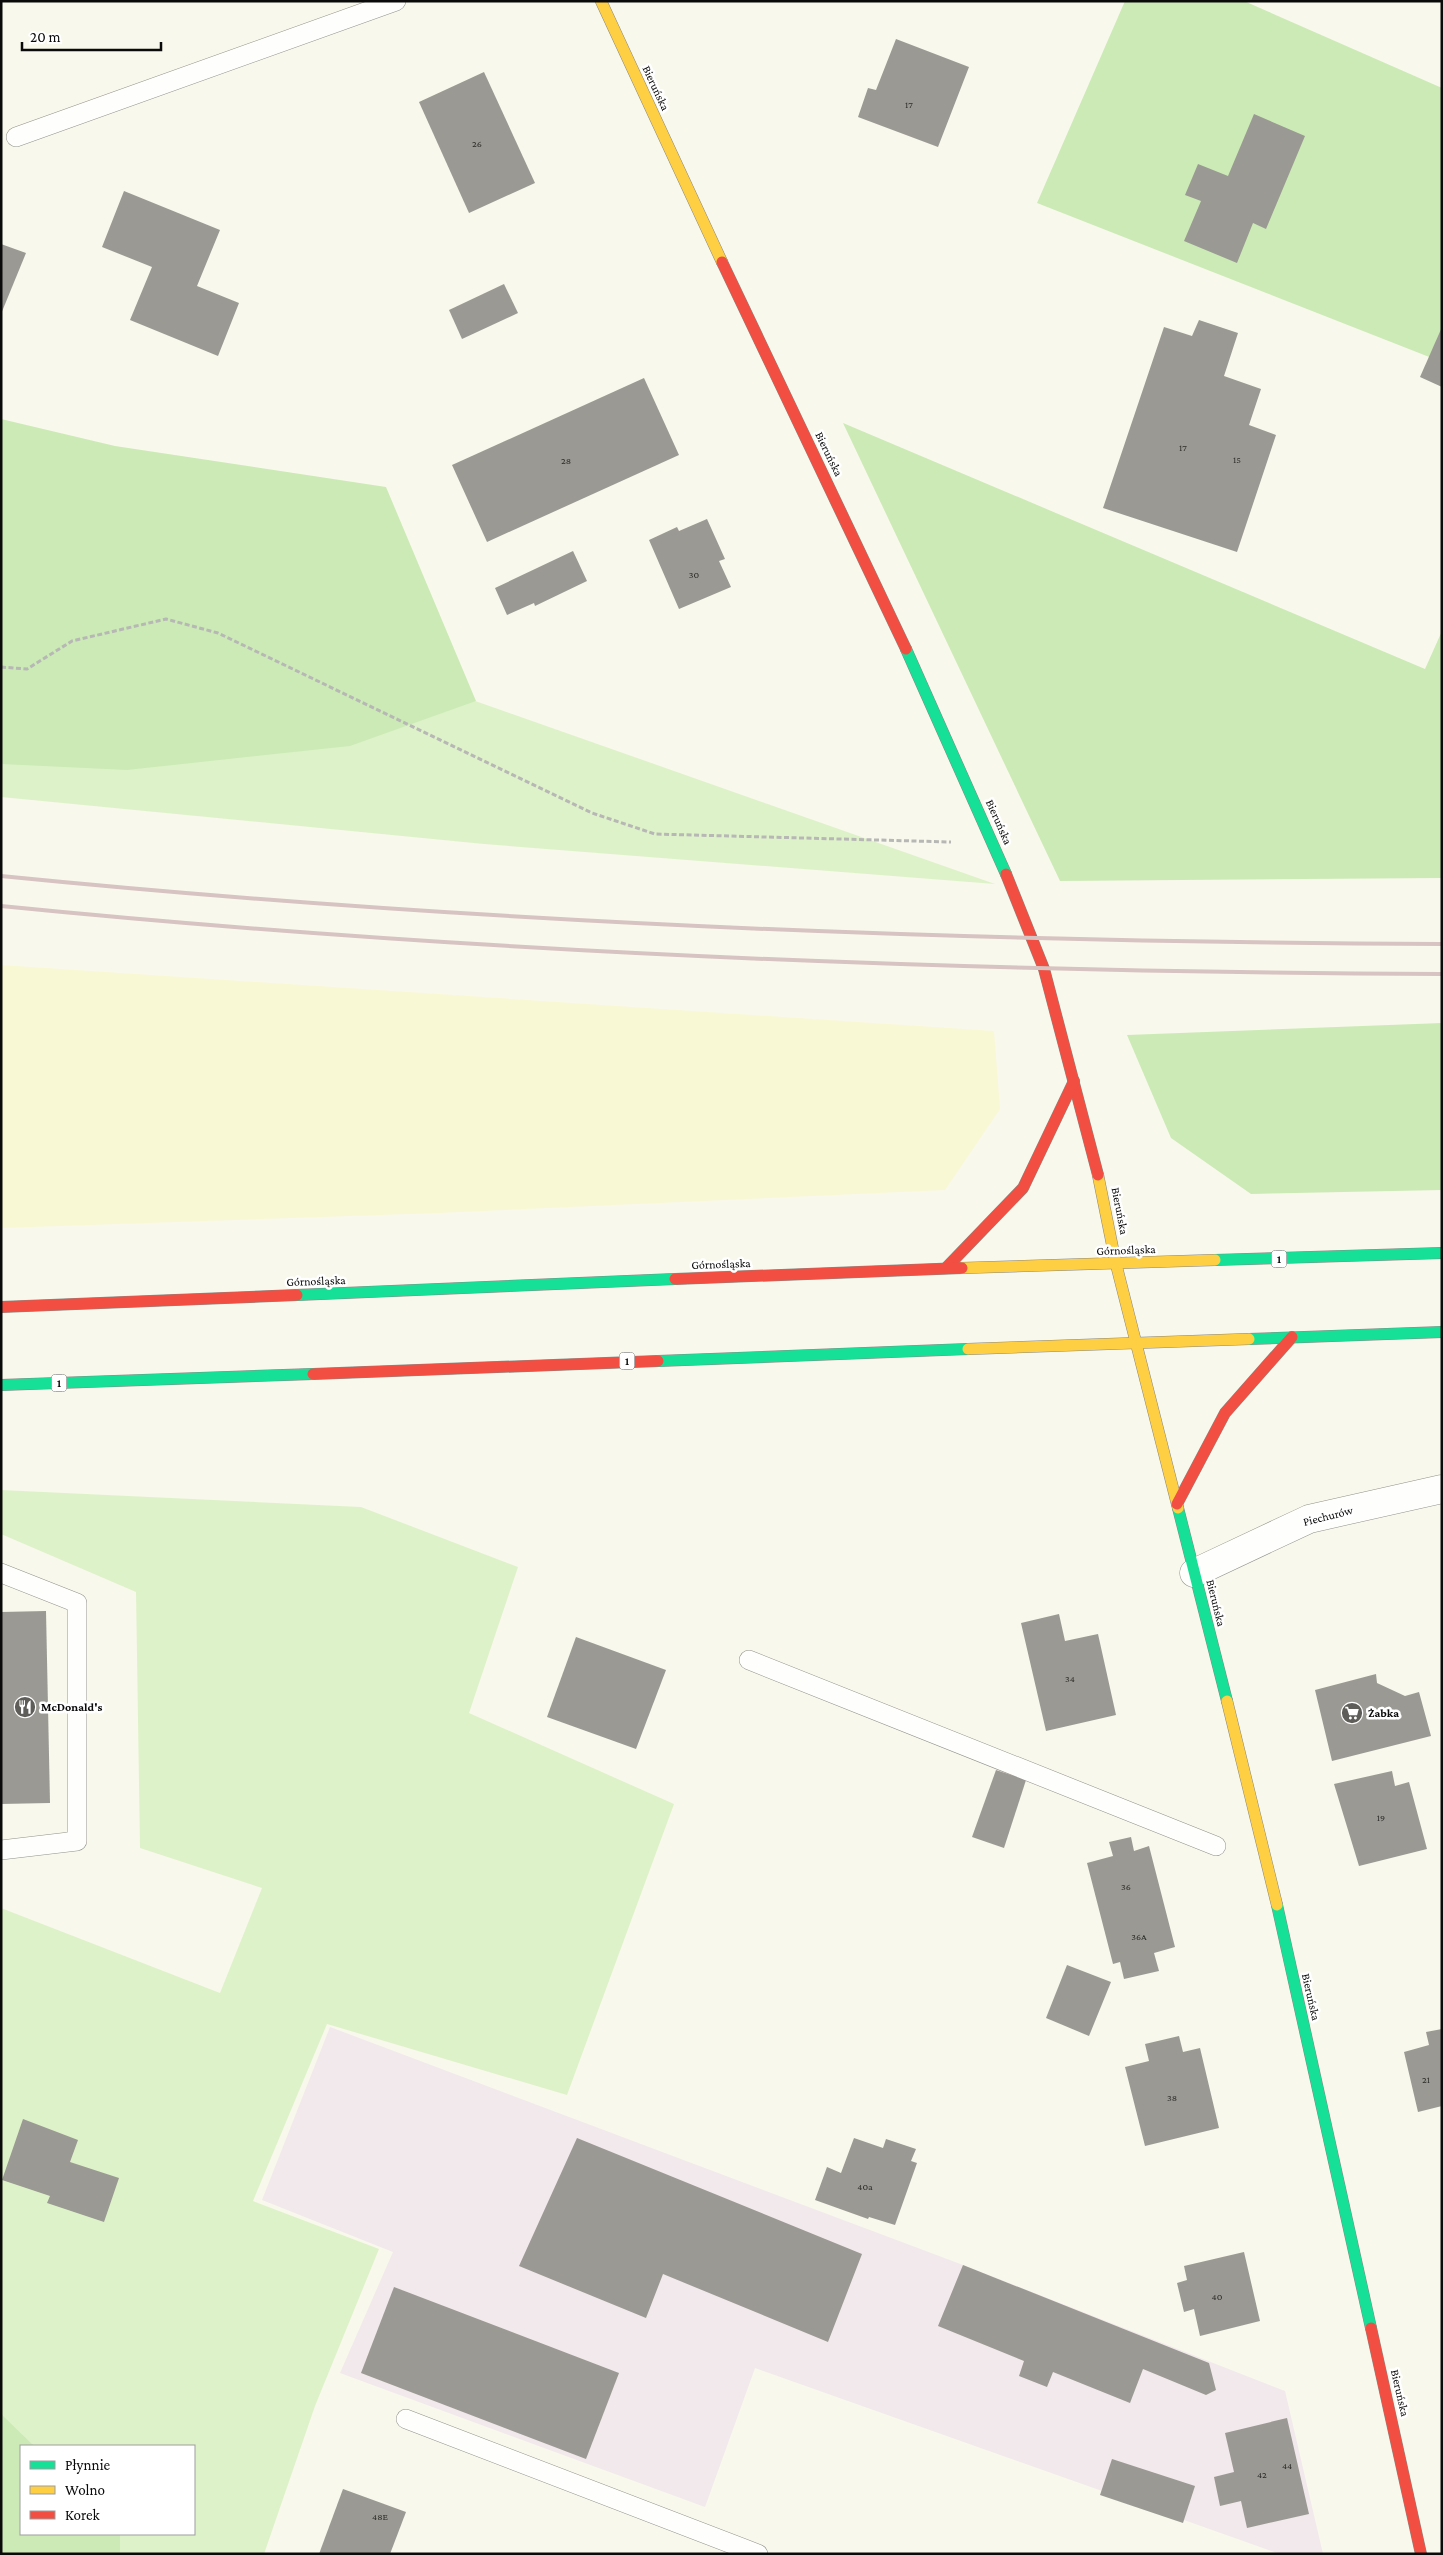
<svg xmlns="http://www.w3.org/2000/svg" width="1443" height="2555" viewBox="0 0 1443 2555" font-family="'Crimson Pro',serif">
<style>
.industrial{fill:#f1e9eb}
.farmland{fill:#f8f8d5}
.green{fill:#def2c9;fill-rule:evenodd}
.forest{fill:#cceab6}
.building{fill:#9b9993}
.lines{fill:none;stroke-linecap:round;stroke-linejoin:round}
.lane-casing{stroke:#92918c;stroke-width:20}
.street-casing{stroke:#92918c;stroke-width:29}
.fast-casing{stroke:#888882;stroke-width:12}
.slow-casing{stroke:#888882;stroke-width:12}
.jam-casing{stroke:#888882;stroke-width:12}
.path{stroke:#b7b7b5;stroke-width:3;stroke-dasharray:5 2.5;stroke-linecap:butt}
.lane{stroke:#fefefc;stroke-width:19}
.street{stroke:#fefefc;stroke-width:28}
.fast{stroke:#16e098;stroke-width:11}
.slow{stroke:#ffcf43;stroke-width:11}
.jam{stroke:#f24e42;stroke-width:11}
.rail{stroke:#d7c3c1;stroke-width:4}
.labels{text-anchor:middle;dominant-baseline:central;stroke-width:5;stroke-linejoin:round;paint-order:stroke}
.number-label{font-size:10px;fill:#2e2e2c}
.shield{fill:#fff;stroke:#545454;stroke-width:1}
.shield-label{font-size:11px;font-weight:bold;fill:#0a0a0a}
.street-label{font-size:12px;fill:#0a0a0a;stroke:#fff}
.poi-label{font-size:12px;font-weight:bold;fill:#0a0a0a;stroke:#fff;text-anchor:start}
</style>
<rect width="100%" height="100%" fill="#f9f8ec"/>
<!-- industrial -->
<polygon class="industrial" points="330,2027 963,2265 1285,2391 1323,2554 1280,2554 755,2368 705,2507 340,2373 393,2252 262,2200"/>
<!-- farmland -->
<polygon class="farmland" points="1,965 994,1031 1000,1109 945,1190 438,1213 1,1228"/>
<!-- green -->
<g class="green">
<polygon points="1,534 995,884 484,844 1,797"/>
<path d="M1 1490 361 1507 518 1567 469 1713 674 1804 567 2095 327 2024 253 2201 379 2249 315 2406 264 2554H1V1908L220 1993 262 1888 140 1848 136 1592 1 1534ZM21 2446H194V2534H21Z"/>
</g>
<!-- forest -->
<g class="forest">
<polygon points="1125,1 1244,1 1442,88 1442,362 1037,203"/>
<polygon points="1,419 115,446 386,487 476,701 350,746 127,770 1,764"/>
<polygon points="843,423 1425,669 1442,631 1442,878 1060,881"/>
<polygon points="1442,1023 1442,1190 1251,1194 1171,1138 1127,1035"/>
<polygon points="1,2414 34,2446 21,2446 21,2534 120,2534 120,2554 1,2554"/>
</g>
<!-- building -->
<g class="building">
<polygon points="896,39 969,67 938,147 858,117 868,88 876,90"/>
<polygon points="484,72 535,183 469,213 419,102"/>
<polygon points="1254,114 1305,136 1266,229 1253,223 1237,263 1184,241 1201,201 1185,195 1198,164 1228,176"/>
<polygon points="124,191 220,230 197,286 239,303 218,356 130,320 152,267 102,247"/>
<polygon points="1,244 26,253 1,314"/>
<polygon points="504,284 518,313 462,339 449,310"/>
<polygon points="1199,320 1238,333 1224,376 1261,389 1249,425 1276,435 1237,552 1103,508 1164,327 1192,336"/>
<polygon points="1442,327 1442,387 1420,377"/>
<polygon points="644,378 679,455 487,542 452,465"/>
<polygon points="707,519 725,559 719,561 731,587 679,609 649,540 677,527 679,531"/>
<polygon points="573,551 587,581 535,606 534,603 507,615 495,588"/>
<polygon points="46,1611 50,1803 1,1804 1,1612"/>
<polygon points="1059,1614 1065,1641 1098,1634 1116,1715 1046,1731 1021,1623"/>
<polygon points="576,1637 666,1670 636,1749 547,1717"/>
<polygon points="1376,1674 1377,1683 1405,1696 1419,1692 1431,1736 1332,1761 1315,1690"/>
<polygon points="996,1770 1026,1780 1004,1848 972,1837"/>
<polygon points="1392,1771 1395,1786 1409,1782 1427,1849 1359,1866 1334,1784"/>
<polygon points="1131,1837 1134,1851 1149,1846 1175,1947 1154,1953 1159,1971 1124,1979 1120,1962 1113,1964 1087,1863 1113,1856 1109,1842"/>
<polygon points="1067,1965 1111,1982 1089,2036 1046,2018"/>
<polygon points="1442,2029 1442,2106 1418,2112 1404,2052 1429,2045 1426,2032"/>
<polygon points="1179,2036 1183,2052 1200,2048 1219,2128 1145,2146 1125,2067 1149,2061 1145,2044"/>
<polygon points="23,2119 78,2140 70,2162 119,2178 104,2222 47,2203 50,2196 2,2180"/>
<polygon points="577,2138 862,2254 828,2342 663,2274 646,2318 519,2266"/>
<polygon points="854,2138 883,2148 886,2139 916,2149 911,2161 917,2163 895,2225 869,2217 868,2219 815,2200 827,2167 841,2173"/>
<polygon points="1244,2252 1260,2321 1200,2336 1194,2309 1184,2312 1177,2283 1187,2280 1184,2266"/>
<polygon points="963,2265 1209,2363 1216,2390 1206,2395 1143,2369 1130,2403 1053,2372 1047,2387 1019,2376 1024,2361 938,2326"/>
<polygon points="394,2287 619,2373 586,2459 361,2373"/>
<polygon points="1287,2418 1309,2514 1247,2528 1241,2501 1220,2506 1214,2477 1234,2472 1225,2433"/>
<polygon points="1112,2459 1195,2486 1183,2523 1100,2495"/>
<polygon points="343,2489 406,2512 390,2554 319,2554"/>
</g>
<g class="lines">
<!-- lane casing -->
<g class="lane-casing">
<g id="lane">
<polyline points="16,137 396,1"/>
<polyline points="1,1573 77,1603 77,1841 1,1850"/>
<polyline points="749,1660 1216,1846"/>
<polyline points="406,2419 758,2554"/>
</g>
</g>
<!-- street casing -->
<g class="street-casing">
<polyline id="street" points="1194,1573 1309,1519 1442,1489"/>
</g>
<!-- fast casing -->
<g class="fast-casing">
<g id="fast">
<polyline points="906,649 1006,874"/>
<polyline points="1215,1260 1442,1253"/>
<polyline points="297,1295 675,1279"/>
<polyline points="1249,1339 1442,1332"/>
<polyline points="658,1361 968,1349"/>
<polyline points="1,1385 313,1374"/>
<polyline points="1178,1508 1227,1701"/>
<polyline points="1277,1905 1371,2328"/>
</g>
</g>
<!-- slow casing -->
<g class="slow-casing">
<g id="slow">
<polyline points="601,1 722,262"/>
<polyline points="1098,1175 1116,1264 1178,1508"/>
<polyline points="962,1268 1215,1260"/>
<polyline points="968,1349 1249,1339"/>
<polyline points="1227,1701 1277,1905"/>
</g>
</g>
<!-- jam casing -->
<g class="jam-casing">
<g id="jam">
<polyline points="722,262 906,649"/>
<polyline points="1006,874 1044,969 1098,1175"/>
<polyline points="946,1268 1023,1188 1074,1081"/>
<polyline points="675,1279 962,1268"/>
<polyline points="1,1307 297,1295"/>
<polyline points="313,1374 658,1361"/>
<polyline points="1177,1504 1225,1413 1292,1337"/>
<polyline points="1371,2328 1421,2554"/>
</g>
</g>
<!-- path -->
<polyline class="path" points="1,667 27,669 72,641 166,619 218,633 592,813 655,834 951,842"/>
<!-- lane -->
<use href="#lane" class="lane"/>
<!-- street -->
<use href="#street" class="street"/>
<!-- fast -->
<use href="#fast" class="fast"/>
<!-- slow -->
<use href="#slow" class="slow"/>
<!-- jam -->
<use href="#jam" class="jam"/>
<!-- rail -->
<g class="rail">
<path d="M1 876C480 924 961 942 1442 944"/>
<path d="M1 906C480 954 961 972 1442 974"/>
</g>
</g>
<!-- icons -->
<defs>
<g id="restaurant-disc" transform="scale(1.125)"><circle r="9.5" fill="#5e5d59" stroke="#fff"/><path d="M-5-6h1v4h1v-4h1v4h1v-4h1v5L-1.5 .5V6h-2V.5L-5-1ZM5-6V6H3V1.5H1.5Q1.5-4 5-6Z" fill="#fff"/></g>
<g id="supermarket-disc" transform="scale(1.125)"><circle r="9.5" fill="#5e5d59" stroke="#fff"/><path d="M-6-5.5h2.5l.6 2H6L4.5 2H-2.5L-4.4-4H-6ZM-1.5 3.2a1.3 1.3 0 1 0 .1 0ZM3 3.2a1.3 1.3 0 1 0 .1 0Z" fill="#fff"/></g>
</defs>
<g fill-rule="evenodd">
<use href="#restaurant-disc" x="25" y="1707"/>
<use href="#supermarket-disc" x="1352" y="1713"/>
</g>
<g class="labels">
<!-- number labels -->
<g class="number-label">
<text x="909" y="104">17</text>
<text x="477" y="143">26</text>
<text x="1183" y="447">17</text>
<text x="1237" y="459">15</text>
<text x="566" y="460">28</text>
<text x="694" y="574">30</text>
<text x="1070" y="1678">34</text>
<text x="1381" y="1817">19</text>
<text x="1126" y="1886">36</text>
<text x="1139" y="1936">36A</text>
<text x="1426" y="2079">21</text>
<text x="1172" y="2097">38</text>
<text x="865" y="2186">40a</text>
<text x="1217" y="2296">40</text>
<text x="1287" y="2465">44</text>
<text x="1262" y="2474">42</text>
<text x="380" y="2516">48E</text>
</g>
<!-- shield labels -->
<g class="shield">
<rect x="1271.5" y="1250.5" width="15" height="17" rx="4"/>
<rect x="619.5" y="1352.5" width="15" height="17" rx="4"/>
<rect x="51.5" y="1374.5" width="15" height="17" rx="4"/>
</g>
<g class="shield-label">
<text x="1279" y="1259">1</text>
<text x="627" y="1361">1</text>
<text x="59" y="1383">1</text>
</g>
<!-- street labels -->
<g class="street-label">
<text transform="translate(656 88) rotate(65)">Bieruńska</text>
<text transform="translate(829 454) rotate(64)">Bieruńska</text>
<text transform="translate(999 822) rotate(66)">Bieruńska</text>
<text transform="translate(1120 1211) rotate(79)">Bieruńska</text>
<text transform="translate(1126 1250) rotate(-2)">Górnośląska</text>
<text transform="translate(721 1264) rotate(-2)">Górnośląska</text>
<text transform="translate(316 1281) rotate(-2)">Górnośląska</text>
<text transform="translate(1328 1516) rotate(-14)">Piechurów</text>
<text transform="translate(1216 1603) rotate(76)">Bieruńska</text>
<text transform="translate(1311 1997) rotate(77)">Bieruńska</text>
<text transform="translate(1400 2393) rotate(77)">Bieruńska</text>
</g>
<!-- poi labels -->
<g class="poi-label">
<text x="41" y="1707">McDonald's</text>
<text x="1368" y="1713">Żabka</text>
</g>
</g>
<!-- border -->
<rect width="1443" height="2555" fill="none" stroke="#0a0a0a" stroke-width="5"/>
<!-- legend -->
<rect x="20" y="2445" width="175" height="90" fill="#ffffff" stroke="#9d9d9d"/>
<rect x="30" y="2461" width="25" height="8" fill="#16e098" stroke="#9d9d9d"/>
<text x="65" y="2470" font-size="15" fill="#0a0a0a">Płynnie</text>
<rect x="30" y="2486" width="25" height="8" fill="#ffcf43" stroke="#9d9d9d"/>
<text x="65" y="2495" font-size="15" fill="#0a0a0a">Wolno</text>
<rect x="30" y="2511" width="25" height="8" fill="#f24e42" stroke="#9d9d9d"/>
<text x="65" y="2520" font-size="15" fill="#0a0a0a">Korek</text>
<!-- scale -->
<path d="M22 42v8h139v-8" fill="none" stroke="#0a0a0a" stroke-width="2.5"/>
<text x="30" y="42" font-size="15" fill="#0a0a0a" stroke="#ffffff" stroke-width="4" paint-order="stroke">20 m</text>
</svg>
